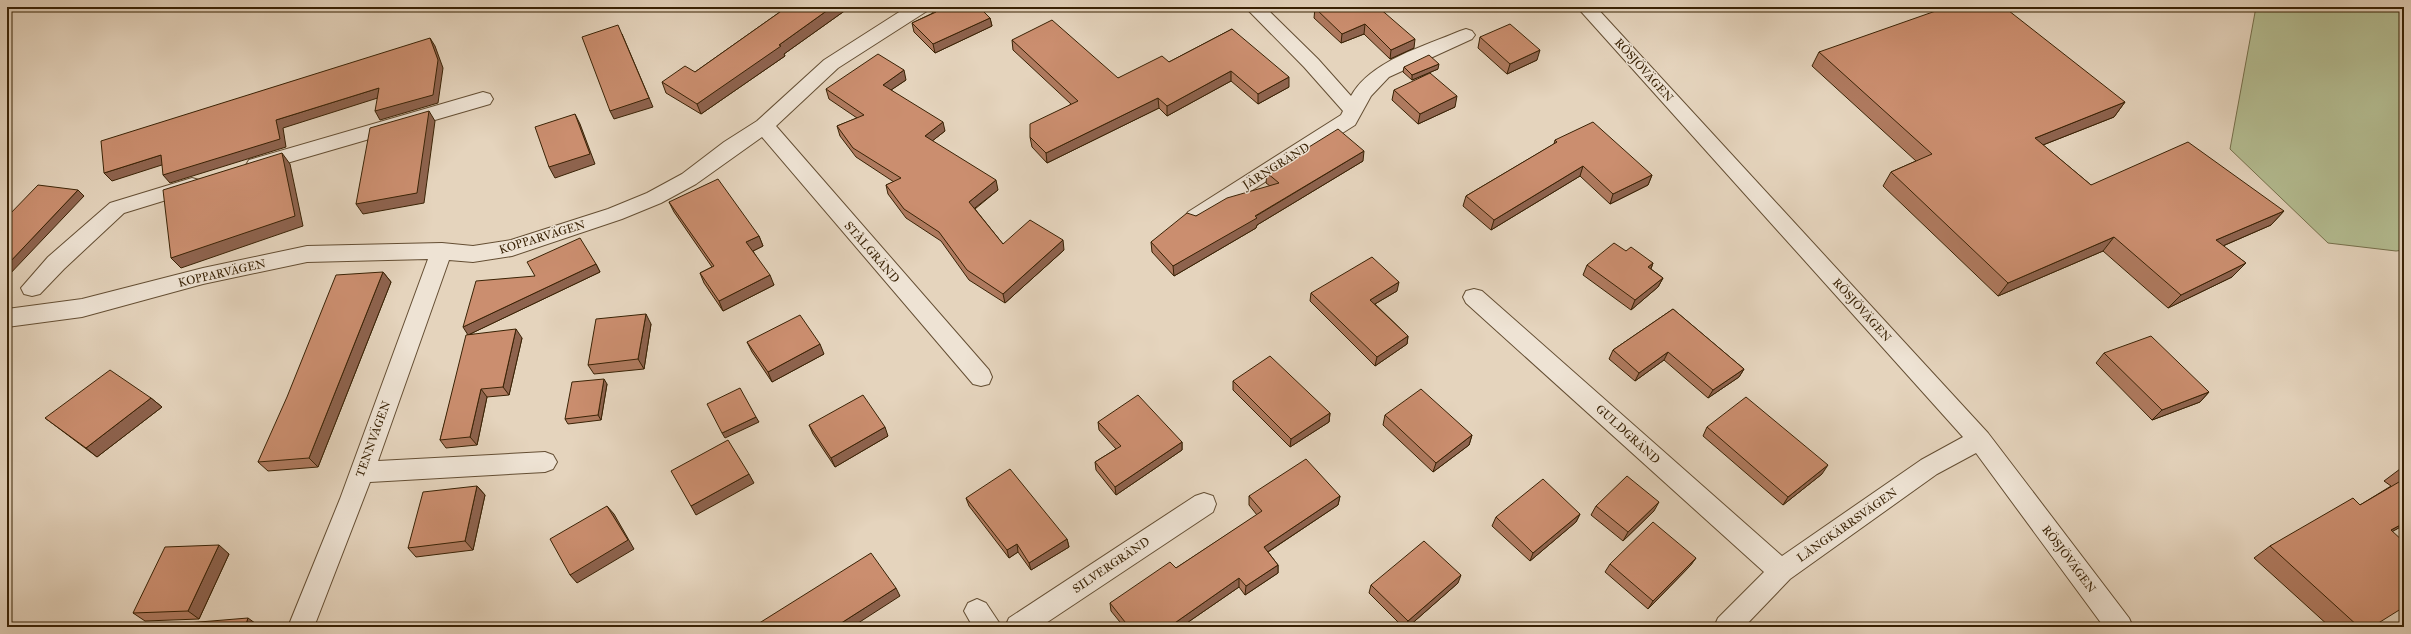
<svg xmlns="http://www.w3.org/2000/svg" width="2411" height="634" viewBox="0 0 2411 634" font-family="'IM FELL Great Primer',serif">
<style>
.green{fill:#b4bd92;stroke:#76704c}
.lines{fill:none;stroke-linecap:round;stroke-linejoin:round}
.street-casing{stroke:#644e33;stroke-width:2}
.street{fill:#eee3d4;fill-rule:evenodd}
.wall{fill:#af7a5f;stroke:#392205}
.shaded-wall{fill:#8e634e;stroke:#392205}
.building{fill:#cb8e6f;stroke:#392205}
.labels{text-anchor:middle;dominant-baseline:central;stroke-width:3;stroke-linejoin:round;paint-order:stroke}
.street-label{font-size:12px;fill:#392205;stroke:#eee3d4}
</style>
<rect width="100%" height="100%" fill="#e5d4bd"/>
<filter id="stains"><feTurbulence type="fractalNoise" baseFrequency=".005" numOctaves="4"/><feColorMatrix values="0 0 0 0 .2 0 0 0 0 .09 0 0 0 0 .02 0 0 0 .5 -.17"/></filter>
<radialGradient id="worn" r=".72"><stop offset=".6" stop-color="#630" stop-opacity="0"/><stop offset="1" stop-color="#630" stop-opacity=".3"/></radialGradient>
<!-- green -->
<polygon class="green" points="2256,7 2404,7 2404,250 2396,251 2328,243 2230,149"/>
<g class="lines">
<!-- street casing -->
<g class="street-casing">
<g id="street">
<polygon points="907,7 930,7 927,11 838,68 776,126 989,370 992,377 989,384 981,386 973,384 762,137 696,184 661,203 622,219 512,256 473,262 449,260 378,461 545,452 553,455 557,462 553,469 545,472 370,482 314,627 288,627 340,499 428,259 307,262 203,284 82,317 7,327 7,309 82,299 203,268 307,246 442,243 473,246 511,240 608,209 647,193 682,174 724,142 757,121 824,60"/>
<path d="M1245 7H1265L1318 59 1351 96C1370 61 1425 46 1460 31L1466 29 1472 31 1475 35 1472 39 1389 77 1371 96 1355 125 1202 222 1195 225 1188 222 1185 217 1188 212 1341 115 1343 111 1304 67Z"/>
<polygon points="1577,7 1596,7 1988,433 2129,618 2133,627 2104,627 1976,453 1937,474 1790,579 1744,627 1714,627 1718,618 1764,572 1466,303 1463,297 1466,291 1474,289 1482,291 1782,556 1921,460 1963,437"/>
<polygon points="483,92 490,94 493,99 490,104 256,172 249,170 246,165 249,160"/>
<polygon points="192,178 199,180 202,185 199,190 124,213 64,269 40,294 32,296 24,294 21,288 48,257 110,203"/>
<polygon points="1204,493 1213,496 1216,504 1213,512 1040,627 1005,627 1009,618 1195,496"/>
<polygon points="977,599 986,603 1002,627 973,627 964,611 968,603"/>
</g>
</g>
<!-- street -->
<use href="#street" class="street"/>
</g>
<!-- wall -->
<g class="wall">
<polygon points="787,7 850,7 784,54 785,56 701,114 666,93 662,82 695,72"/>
<polygon points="1315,8 1361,12 1414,48 1390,59 1364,34 1341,43 1314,18"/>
<polygon points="932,9 990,18 992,26 935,53 914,32 912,23 933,13"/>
<polygon points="1232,29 1289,87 1258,104 1231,81 1167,116 1159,108 1047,163 1032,147 1030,137 1071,104 1013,50 1012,40 1118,78 1169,62"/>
<polygon points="1480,37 1537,60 1507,74 1478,48"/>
<polygon points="1819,52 2125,102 2114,117 2043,145 2091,185 2284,211 2271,225 2223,246 2246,263 2232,277 2168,308 2103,251 1998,296 1883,186 1891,172 1916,161 1812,66"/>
<polygon points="1404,67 1438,69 1412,80 1403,72"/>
<polygon points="906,80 891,90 945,131 932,141 998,190 975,209 1003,244 1064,250 1005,303 969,280 941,241 906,218 888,194 886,185 894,182 856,157 840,136 837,126 857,118 829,99 826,89"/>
<polygon points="1394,90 1455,107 1418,124 1392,100"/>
<polygon points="1555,140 1652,175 1648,185 1610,204 1580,176 1491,230 1463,206 1466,196 1554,144"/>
<polygon points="1363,161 1257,225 1256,228 1174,276 1152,252 1151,242 1196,216 1270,186 1266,183 1267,173"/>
<polygon points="669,202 759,236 763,246 753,251 774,285 723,311 704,283 700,273 712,267 674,212"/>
<polygon points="1626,251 1653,263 1651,269 1663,278 1658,287 1631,310 1583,275 1587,265"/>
<polygon points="596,264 600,272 470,334 522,338 509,395 487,397 477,445 446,448 440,440 468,335 535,276"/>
<polygon points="383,272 391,282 318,467 268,471 258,462"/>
<polygon points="1397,291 1375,304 1408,336 1407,344 1375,366 1310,301 1311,293"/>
<polygon points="1673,309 1744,369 1739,377 1708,398 1664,360 1635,381 1609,359 1613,350"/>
<polygon points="651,324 644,369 594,374 588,365"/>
<polygon points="747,342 824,354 772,382 752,352"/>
<polygon points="2104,353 2209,392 2200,402 2152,420 2096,363"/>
<polygon points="1233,381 1330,413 1329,422 1290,447 1233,390"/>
<polygon points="607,384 601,420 568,424 565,419"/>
<polygon points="151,398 162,407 97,457 45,418"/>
<polygon points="1385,415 1472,435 1469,445 1433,472 1383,425"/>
<polygon points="1098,422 1182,442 1182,450 1116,495 1096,470 1095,462 1116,449 1099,430"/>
<polygon points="809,425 888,436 835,467 813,434"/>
<polygon points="1707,427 1822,474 1783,505 1703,436"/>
<polygon points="2404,466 2404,525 2392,531 2372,627 2330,627 2254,558 2270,546 2360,505 2391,486 2384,481"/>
<polygon points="477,486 485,495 473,550 416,557 408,548"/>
<polygon points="1249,496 1340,496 1338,505 1268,552 1278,565 1278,573 1245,595 1239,587 1181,627 1124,627 1111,611 1110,603 1176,568 1257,515 1249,505"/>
<polygon points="966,498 1067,539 1069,547 1031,570 1018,552 1009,558 969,506"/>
<polygon points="1596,506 1654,511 1623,541 1591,515"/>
<polygon points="1580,514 1576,522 1530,561 1492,526 1496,517"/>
<polygon points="229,554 199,619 145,621 133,613"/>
<polygon points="1696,558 1690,566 1648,609 1605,572 1610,564"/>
<polygon points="1458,583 1408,627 1403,627 1369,593 1371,585"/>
</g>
<!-- shaded-wall -->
<g class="shaded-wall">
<polygon points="832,7 850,7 784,54 785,56 701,114 697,104 779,45"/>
<polygon points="990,18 992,26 935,53 933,44"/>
<polygon points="1365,24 1364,34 1341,43 1342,34"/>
<polygon points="622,34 653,107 614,119 610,111"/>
<polygon points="430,38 435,46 443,68 438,103 380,120 375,111"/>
<polygon points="1415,39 1414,48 1390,59 1391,50"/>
<polygon points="1540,50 1537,60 1507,74 1510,64"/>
<polygon points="1439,64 1438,69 1412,80 1412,75"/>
<polygon points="904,70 906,80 885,94 883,85"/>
<polygon points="1231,71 1231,81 1167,116 1167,106"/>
<polygon points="1289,77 1289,87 1258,104 1258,94"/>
<polygon points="379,88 384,96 283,128 286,147 170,183 163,175 276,120"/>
<polygon points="1457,96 1455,107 1418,124 1420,114"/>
<polygon points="1158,98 1159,108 1047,163 1046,153"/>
<polygon points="2125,102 2114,117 2025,152 2035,138"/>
<polygon points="429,111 435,121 424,203 363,214 356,204"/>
<polygon points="575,114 580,124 595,164 555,178 549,167"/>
<polygon points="943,122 945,131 927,145 925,136"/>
<polygon points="1364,151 1363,161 1257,225 1256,228 1174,276 1173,266"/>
<polygon points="282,153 290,164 303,226 181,268 171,258"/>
<polygon points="161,155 168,163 112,181 104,173"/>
<polygon points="1583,166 1580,176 1491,230 1494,220"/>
<polygon points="1652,175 1648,185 1610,204 1613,194"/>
<polygon points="996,180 998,190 971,211 969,202"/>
<polygon points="78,190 84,196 7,277 7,265"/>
<polygon points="2284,211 2271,225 2204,254 2216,240"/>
<polygon points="759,236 763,246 751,252 746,242"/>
<polygon points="2114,237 2103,251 1998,296 2008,283"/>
<polygon points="1063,240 1064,250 1005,303 1003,294"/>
<polygon points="1653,263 1649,273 1648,267"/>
<polygon points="2246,263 2232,277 2168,308 2181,295"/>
<polygon points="596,264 600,272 468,335 463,327"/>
<polygon points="383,272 391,282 318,467 309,458"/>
<polygon points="770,275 774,285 723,311 719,301"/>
<polygon points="1663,278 1658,287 1631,310 1635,300"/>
<polygon points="1399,282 1397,291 1368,308 1370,300"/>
<polygon points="646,314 651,324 644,369 638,359"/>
<polygon points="516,329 522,338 509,395 503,387"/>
<polygon points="1408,336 1407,344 1375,366 1377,357"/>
<polygon points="820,344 824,354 772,382 768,372"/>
<polygon points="1668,352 1664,360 1635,381 1639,373"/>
<polygon points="1744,369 1739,377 1708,398 1713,390"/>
<polygon points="604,379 607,384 601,420 598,415"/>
<polygon points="481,389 487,397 477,445 470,437"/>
<polygon points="2209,392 2200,402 2152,420 2162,410"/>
<polygon points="151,398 162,407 97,457 86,448"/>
<polygon points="1330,413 1329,422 1290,447 1291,439"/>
<polygon points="756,417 759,422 725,438 722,433"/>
<polygon points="885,427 888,436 835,467 831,458"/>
<polygon points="1472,435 1469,445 1433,472 1436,463"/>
<polygon points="1182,442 1182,450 1116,495 1115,487"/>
<polygon points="1828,465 1822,474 1783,505 1788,497"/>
<polygon points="749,474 754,483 696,515 691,506"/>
<polygon points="477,486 485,495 473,550 465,541"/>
<polygon points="1340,496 1338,505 1263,555 1264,547"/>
<polygon points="1659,502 1654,511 1623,541 1628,532"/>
<polygon points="607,506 614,514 634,549 577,583 570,575"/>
<polygon points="1580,514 1576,522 1530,561 1533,553"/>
<polygon points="2404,523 2404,525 2374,542 2391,530"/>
<polygon points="1067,539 1069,547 1031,570 1029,563"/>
<polygon points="1017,544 1018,552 1009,558 1007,550"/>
<polygon points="219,545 229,554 199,619 188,611"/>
<polygon points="1696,558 1690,566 1648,609 1653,601"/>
<polygon points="1278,565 1278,573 1245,595 1246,586"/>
<polygon points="1461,575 1458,583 1408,627 1406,627 1408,621"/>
<polygon points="1239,578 1239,587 1181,627 1169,627"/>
<polygon points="896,588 900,596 852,627 835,627"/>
<polygon points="248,618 259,626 259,627 245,627"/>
</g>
<!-- building -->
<g class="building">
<polygon points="787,7 832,7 779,45 781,46 697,104 662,82 685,66 695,72"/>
<polygon points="935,7 979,7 990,18 933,44 912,23 936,12 932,9"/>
<polygon points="1318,7 1356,7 1361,12 1366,7 1378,7 1415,39 1391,50 1365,24 1342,34 1315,8"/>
<polygon points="1947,7 2004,7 2125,102 2035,138 2091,185 2188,142 2284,211 2216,240 2246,263 2181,295 2114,237 2008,283 1891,172 1932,154 1819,52"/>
<polygon points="1052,20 1118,78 1162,56 1169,62 1232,29 1289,77 1258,94 1231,71 1167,106 1158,98 1046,153 1030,137 1030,124 1078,101 1012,40"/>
<polygon points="1510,24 1540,50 1510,64 1480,37"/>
<polygon points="618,25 649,98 610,111 582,37"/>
<polygon points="430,38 438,60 433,95 375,111 379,88 276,120 280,139 163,175 161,155 104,173 101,141"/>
<polygon points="878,54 904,70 883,85 943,122 925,136 996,180 969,202 1003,244 1030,220 1063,240 1003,294 967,270 939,232 904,209 886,185 901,178 853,148 837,126 864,115 826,89"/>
<polygon points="1429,55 1439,64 1412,75 1404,67"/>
<polygon points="1430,73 1457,96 1420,114 1394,90"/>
<polygon points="429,111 417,193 356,204 370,128"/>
<polygon points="575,114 590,154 549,167 535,127"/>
<polygon points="1593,122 1652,175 1613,194 1583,166 1494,220 1466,196 1557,142 1555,140"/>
<polygon points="1338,129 1364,151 1255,216 1257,218 1173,266 1151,242 1187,213 1196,216 1227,198 1279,183 1267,173"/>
<polygon points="282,153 295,216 171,258 163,190"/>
<polygon points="718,179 759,236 746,242 770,275 719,301 700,273 714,266 669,202"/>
<polygon points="38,185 78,190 7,265 7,217"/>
<polygon points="580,238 596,264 463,327 476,281 535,276 527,262"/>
<polygon points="1614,243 1626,251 1631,247 1653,263 1648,267 1663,278 1635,300 1587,265"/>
<polygon points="1372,257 1399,282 1370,300 1408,336 1377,357 1311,293"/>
<polygon points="383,272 309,458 258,462 287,397 336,275"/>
<polygon points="1673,309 1744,369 1713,390 1668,352 1639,373 1613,350"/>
<polygon points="646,314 638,359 588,365 596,319"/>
<polygon points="800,315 820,344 768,372 747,342"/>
<polygon points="516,329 503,387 481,389 470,437 440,440 466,335"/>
<polygon points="2151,336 2209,392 2162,410 2104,353"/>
<polygon points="1270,356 1330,413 1291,439 1233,381"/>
<polygon points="110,370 151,398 86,448 45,418"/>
<polygon points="604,379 598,415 565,419 572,382"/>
<polygon points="740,388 756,417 722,433 707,404"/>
<polygon points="1421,389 1472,435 1436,463 1385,415"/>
<polygon points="863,395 885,427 831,458 809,425"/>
<polygon points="1138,395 1182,442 1115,487 1095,462 1121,446 1098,422"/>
<polygon points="1746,397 1828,465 1788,497 1707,427"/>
<polygon points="728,440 749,474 691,506 671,471"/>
<polygon points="1306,459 1340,496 1264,547 1278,565 1246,586 1239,578 1169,627 1129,627 1110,603 1170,562 1176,568 1262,511 1249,496"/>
<polygon points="1010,469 1067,539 1029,563 1017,544 1007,550 966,498"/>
<polygon points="1627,476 1659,502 1628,532 1596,506"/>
<polygon points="1543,479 1580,514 1533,553 1496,517"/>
<polygon points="2404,479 2404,523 2391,530 2404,542 2404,607 2372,627 2359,627 2270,546 2353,498 2360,505"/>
<polygon points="477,486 465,541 408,548 423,492"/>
<polygon points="607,506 628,540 570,575 550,539"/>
<polygon points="1653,522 1696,558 1653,601 1610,564"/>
<polygon points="1424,541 1461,575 1408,621 1371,585"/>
<polygon points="219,545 188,611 133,613 165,547"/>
<polygon points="871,553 896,588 835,627 753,627"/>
<polygon points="248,618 245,627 185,627 187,623"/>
</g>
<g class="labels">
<!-- street labels -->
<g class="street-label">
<text transform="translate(1644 70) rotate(48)">RÖSJÖVÄGEN</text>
<text transform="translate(1276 166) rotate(-32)">JÄRNGRÄND</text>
<text transform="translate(542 237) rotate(-17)">KOPPARVÄGEN</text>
<text transform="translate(872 252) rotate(49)">STÅLGRÄND</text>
<text transform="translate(222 273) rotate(-13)">KOPPARVÄGEN</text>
<text transform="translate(1862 310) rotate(48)">RÖSJÖVÄGEN</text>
<text transform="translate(1628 434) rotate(42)">GULDGRÄND</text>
<text transform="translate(373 439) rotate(-70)">TENNVÄGEN</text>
<text transform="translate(1847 525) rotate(-35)">LÅNGKÄRRSVÄGEN</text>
<text transform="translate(2069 559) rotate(53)">RÖSJÖVÄGEN</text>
<text transform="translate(1111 565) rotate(-34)">SILVERGRÄND</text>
</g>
</g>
<!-- margin -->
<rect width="2411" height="634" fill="none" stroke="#e5d4bd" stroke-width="24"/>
<rect x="8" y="8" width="2395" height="618" fill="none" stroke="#392205" stroke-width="2"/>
<rect x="12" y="12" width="2387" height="610" fill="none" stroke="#392205"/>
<rect width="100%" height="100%" filter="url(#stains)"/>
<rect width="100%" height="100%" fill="url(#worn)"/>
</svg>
